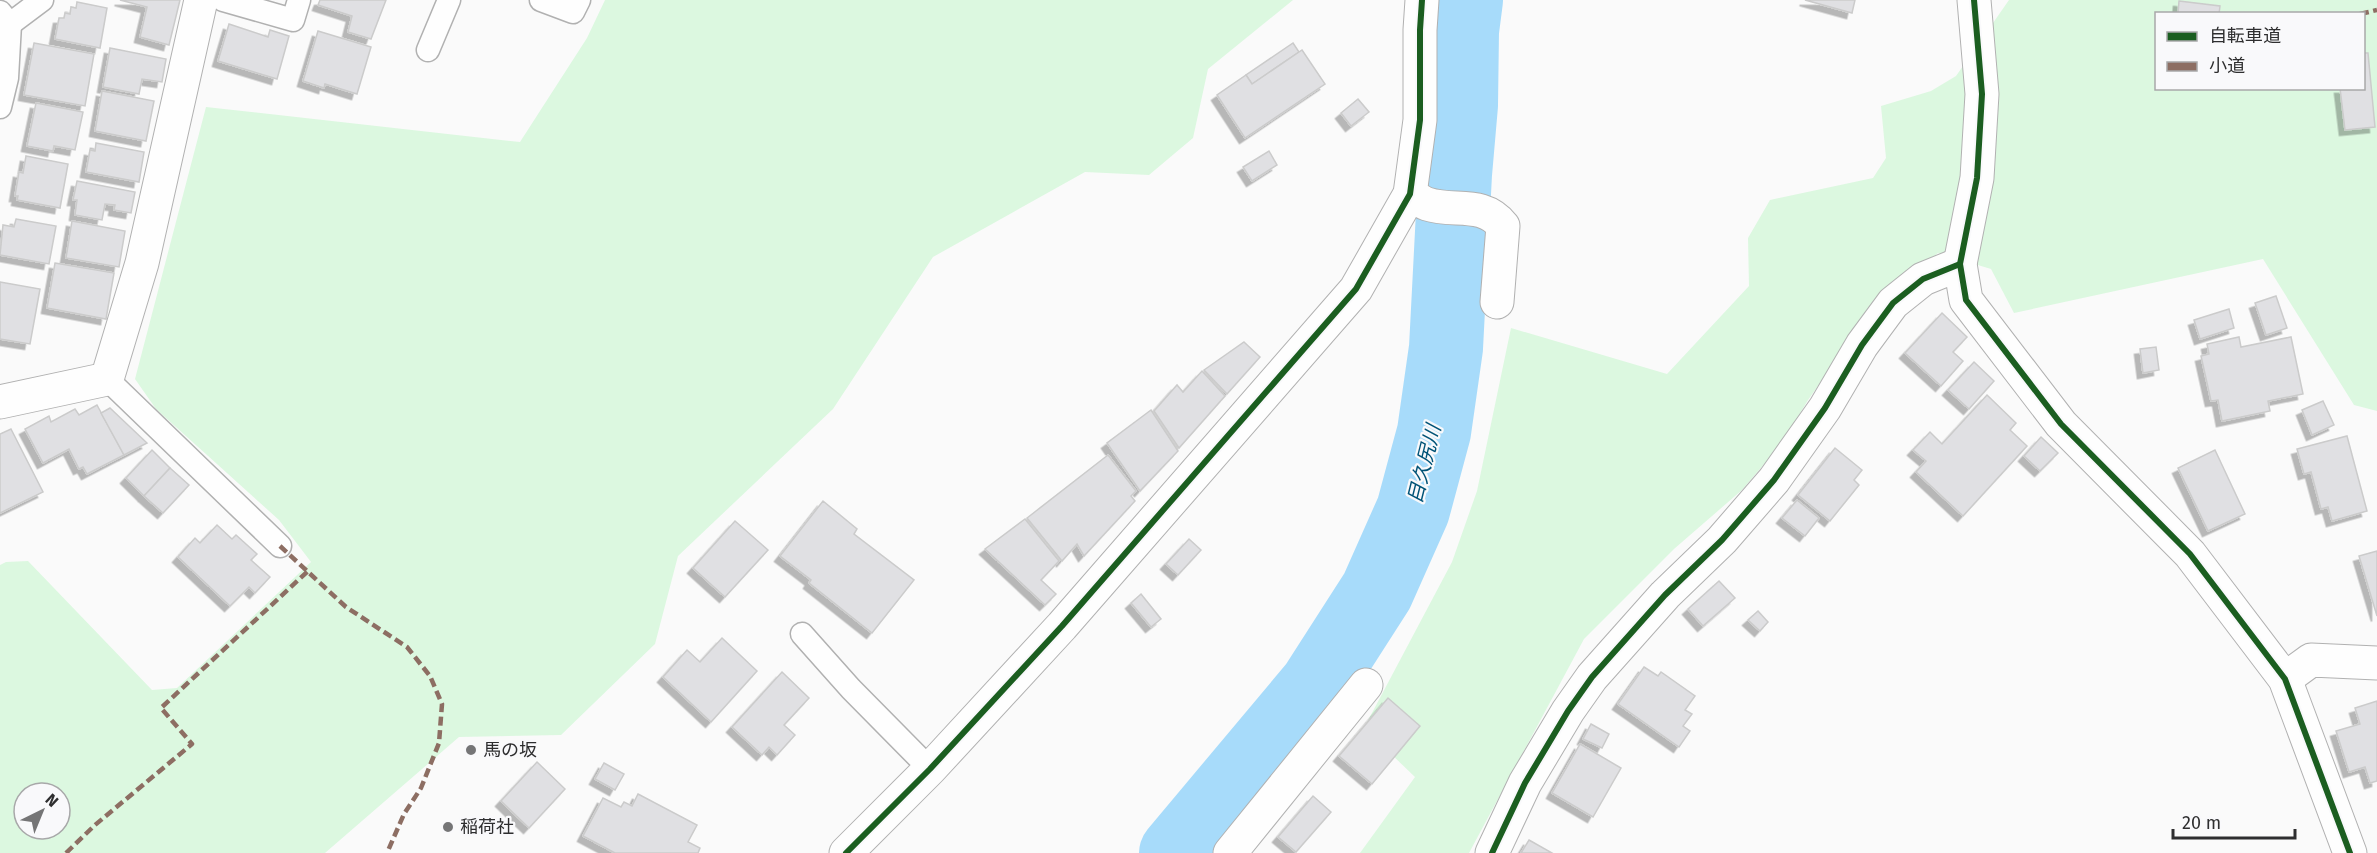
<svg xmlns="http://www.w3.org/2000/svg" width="2377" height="853" viewBox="0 0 2377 853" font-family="'Fira Sans','Noto Sans JP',sans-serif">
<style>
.green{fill:#dcf8e0;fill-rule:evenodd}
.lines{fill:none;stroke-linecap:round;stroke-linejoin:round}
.river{stroke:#a7dbfa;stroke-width:74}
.building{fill:#e0e0e3;stroke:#cbcbcb;stroke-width:1.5;filter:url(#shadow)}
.lane-casing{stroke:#b1b1b1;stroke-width:25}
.street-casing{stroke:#b1b1b1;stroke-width:35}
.secondary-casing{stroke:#b1b1b1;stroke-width:35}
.lane{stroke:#fefefe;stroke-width:22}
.street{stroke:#fefefe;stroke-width:33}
.secondary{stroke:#fefefe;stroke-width:33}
.quiet{stroke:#8d6e63;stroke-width:4.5;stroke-dasharray:9 4.5;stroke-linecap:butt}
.cycleway-casing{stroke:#f9f9fb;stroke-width:10}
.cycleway{stroke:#1b5e20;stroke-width:6}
.poi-dot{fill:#757576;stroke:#f9f9fb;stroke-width:2}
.labels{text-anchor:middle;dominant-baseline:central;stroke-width:4.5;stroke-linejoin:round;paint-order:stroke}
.poi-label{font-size:18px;fill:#2e2e2f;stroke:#f9f9fb;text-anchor:start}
.water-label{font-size:20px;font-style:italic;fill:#005377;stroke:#f9f9fb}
</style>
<defs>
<filter id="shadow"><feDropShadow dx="-5.5" dy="5.5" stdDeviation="0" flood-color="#0004"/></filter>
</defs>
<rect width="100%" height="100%" fill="#fafafa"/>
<!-- green -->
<g class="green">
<path d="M605 0H1293L1208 69 1193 138 1149 175 1085 172 933 257 833 409 678 556 655 644 561 735 459 737 325 853H0V565L6 562 28 561 152 690 177 688 311 562 279 520 156 409 135 379 206 107 520 142 587 38ZM24 793H60V829H24Z"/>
<path d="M2009 0H2377V411L2354 405 2263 259 2014 313 1991 269 1938 253 1878 301 1808 400 1783 442 1742 490 1674 549 1584 639 1469 853H1360L1415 777 1364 728 1452 562 1477 491 1511 328 1667 374 1749 286 1748 238 1770 200 1873 178 1886 158 1881 106 1931 91 1956 76ZM2156 14H2364V88H2156Z"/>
</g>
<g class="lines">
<!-- river -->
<polyline class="river" points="1176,853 1316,686 1377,591 1413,510 1434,432 1446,348 1455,174 1461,105 1462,31 1466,0"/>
</g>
<!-- building -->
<g class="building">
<polygon points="120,0 180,0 169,45 140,37 147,7"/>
<polygon points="320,0 386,0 371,39 348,32 352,16 318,5"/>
<polygon points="1805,0 1855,0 1852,13"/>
<polygon points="2179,1 2220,6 2219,14 2178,14"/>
<polygon points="77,2 107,8 100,48 55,39 59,18 64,18 65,13 70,14 71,7 76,8"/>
<polygon points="229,24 268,37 270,30 289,36 277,79 218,61"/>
<polygon points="318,31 371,47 357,94 325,84 324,88 303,81"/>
<polygon points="34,43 94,54 85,106 24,95"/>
<polygon points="1293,43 1299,52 1252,84 1246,75"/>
<polygon points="110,48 166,59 162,82 142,79 139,94 103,87"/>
<polygon points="1302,50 1325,84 1245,138 1217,95 1246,75 1252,84"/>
<polygon points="2364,53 2368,53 2375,127 2345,130 2340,88 2364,88"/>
<polygon points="102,91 154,101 146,141 95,131"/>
<polygon points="1358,99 1369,112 1351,126 1341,113"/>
<polygon points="36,103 83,112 75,150 54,146 53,151 27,146"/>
<polygon points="96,143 144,152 139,182 86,172 90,150 95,151"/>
<polygon points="1269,151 1277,165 1252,181 1243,167"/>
<polygon points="26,156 68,164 60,208 17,200 18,196 15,196 19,172 23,173"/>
<polygon points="77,181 135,192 131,213 114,210 115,205 105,204 102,220 75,215 77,200 73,200"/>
<polygon points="16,219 56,226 49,264 0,255 3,225 14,227"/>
<polygon points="72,221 125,231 119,267 66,258"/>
<polygon points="55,263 114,273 106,319 47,308"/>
<polygon points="0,282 40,289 30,344 0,339"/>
<polygon points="2276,296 2287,328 2266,335 2255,303"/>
<polygon points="2229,309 2234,328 2200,339 2194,320"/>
<polygon points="1942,313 1967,337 1953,352 1963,361 1941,386 1905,353"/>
<polygon points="2239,337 2241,347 2291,337 2303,394 2268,401 2270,411 2222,421 2218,400 2211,401 2201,356 2209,354 2207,344"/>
<polygon points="1244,342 1260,357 1227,394 1204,370"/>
<polygon points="2156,347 2159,370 2143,373 2140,349"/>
<polygon points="1974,362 1994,381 1969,409 1948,390"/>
<polygon points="1202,371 1225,396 1179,448 1154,411 1177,385 1183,392"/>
<polygon points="1987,395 2016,423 2010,430 2027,446 1963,516 1916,472 1926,461 1913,450 1930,432 1942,444"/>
<polygon points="2323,401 2334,425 2312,435 2302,410"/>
<polygon points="97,405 124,455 87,474 83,467 79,469 69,449 43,463 25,429 49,416 51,422 75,409 79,415"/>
<polygon points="110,408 147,443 124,455 101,413"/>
<polygon points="1151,410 1178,451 1140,491 1107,443"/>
<polygon points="11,429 43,492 0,513 0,434"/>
<polygon points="2347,436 2367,511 2332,521 2328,507 2321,509 2311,472 2304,474 2297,449"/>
<polygon points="2041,437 2058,453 2040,471 2024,456"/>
<polygon points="1835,448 1862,470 1854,480 1859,485 1830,521 1798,495"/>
<polygon points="152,450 170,468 144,496 126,478"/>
<polygon points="2215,450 2245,514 2208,531 2178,468"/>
<polygon points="1108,455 1136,491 1131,496 1135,501 1084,556 1077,544 1062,561 1027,518"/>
<polygon points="170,468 189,485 163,513 144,496"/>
<polygon points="1797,500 1819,518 1805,536 1782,518"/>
<polygon points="823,501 857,529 854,534 914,580 872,633 809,583 811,580 780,556"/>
<polygon points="1025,519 1059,561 1041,580 1056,594 1045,605 985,549"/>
<polygon points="735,521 768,550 725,597 693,568"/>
<polygon points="217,525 232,539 236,535 257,554 251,560 270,577 255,593 249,587 230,606 178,557 195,538 200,543"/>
<polygon points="1189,539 1201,550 1178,575 1166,564"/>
<polygon points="2377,551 2377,616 2359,556"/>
<polygon points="1719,581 1735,598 1703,626 1688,609"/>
<polygon points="1141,594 1161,619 1151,627 1131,603"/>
<polygon points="1758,611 1768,622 1760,631 1748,620"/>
<polygon points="722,638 757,671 711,722 663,677 687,650 700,662"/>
<polygon points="1644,667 1658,676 1661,672 1695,696 1685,710 1692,714 1683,726 1690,731 1679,747 1618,704"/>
<polygon points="782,672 809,698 784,725 795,735 777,755 769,747 762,755 732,727"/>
<polygon points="1388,698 1420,726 1372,784 1339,756"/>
<polygon points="2377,701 2377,781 2370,783 2365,767 2349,772 2336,731 2360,724 2355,708"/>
<polygon points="1591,724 1609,734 1602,748 1583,739"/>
<polygon points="1580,744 1621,768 1593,817 1552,793"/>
<polygon points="537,762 565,789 529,828 501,801"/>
<polygon points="604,763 624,774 615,790 595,779"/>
<polygon points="638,794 697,825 688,842 700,848 698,853 615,853 583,836 603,798 621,807 624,802 632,806"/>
<polygon points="1313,796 1331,812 1296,852 1278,837"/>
<polygon points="1529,840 1552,853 1521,853"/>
</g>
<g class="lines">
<!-- lane casing -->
<g class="lane-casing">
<g id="lane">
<polyline points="223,0 293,20 299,0"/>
<polyline points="541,0 573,12 579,0"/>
<polyline points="0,12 10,24 7,78 0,107"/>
<polyline points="10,24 42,0"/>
<polyline points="428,50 449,0"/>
<polyline points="107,379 280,546"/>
<polyline points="802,634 851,689 930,769"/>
</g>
</g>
<!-- street casing -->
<g class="street-casing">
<g id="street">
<polyline points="1974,0 1982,94 1977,178 1960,264 1966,300 2061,424 2190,554 2285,679 2350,853"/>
<path d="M1410 194C1415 197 1421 202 1427 204 1454 213 1483 200 1503 226L1497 302"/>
<polyline points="0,402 107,379 142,263 201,0"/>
<polyline points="2285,679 2311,660 2377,663"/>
<polyline points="1230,853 1366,685"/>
<polyline points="1492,853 1525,783 1568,711 1592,677 1665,595 1722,540 1774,480 1825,408 1862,345 1893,303 1923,279 1960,264"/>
</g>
</g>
<!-- secondary casing -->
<g class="secondary-casing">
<polyline id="secondary" points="846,853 930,769 1062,626 1356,289 1410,194 1420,120 1420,30 1422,0"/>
</g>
<!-- lane -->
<use href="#lane" class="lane"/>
<!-- street -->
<use href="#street" class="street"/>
<!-- secondary -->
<use href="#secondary" class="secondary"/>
<!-- quiet -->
<g class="quiet">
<polyline points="2360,14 2377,10"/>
<polyline points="280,546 346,607 407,647 430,676 442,704 439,743 421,788 404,814 387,853"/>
<polyline points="66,853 95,825 192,744 161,708 308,571"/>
</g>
<!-- cycleway casing -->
<g class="cycleway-casing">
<g id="cycleway">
<polyline points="1974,0 1982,94 1977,178 1960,264 1966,300 2061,424 2190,554 2285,679 2350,853"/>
<polyline points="846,853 930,769 1062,626 1356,289 1410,194 1420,120 1420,30 1422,0"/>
<polyline points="1492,853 1525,783 1568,711 1592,677 1665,595 1722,540 1774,480 1825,408 1862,345 1893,303 1923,279 1960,264"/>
</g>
</g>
<!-- cycleway -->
<use href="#cycleway" class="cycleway"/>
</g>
<!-- markers -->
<g class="poi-dot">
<circle cx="471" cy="750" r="6"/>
<circle cx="448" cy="827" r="6"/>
</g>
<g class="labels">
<!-- poi labels -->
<g class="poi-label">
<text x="483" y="750">馬の坂</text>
<text x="460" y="827">稲荷社</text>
</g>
<!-- water labels -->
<g class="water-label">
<text transform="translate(1424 464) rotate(-76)">目久尻川</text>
</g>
</g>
<!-- legend -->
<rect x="2155" y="12" width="210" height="78" fill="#f9f9fb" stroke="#a8a8a9" stroke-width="1.5"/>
<rect x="2167" y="32" width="30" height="9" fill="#1b5e20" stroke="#a8a8a9" stroke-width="1.5"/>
<text x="2209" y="42" font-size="18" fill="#2e2e2f">自転車道</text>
<rect x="2167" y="62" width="30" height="9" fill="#8d6e63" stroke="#a8a8a9" stroke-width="1.5"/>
<text x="2209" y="72" font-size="18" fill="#2e2e2f">小道</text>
<!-- north arrow -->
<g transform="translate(42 811) rotate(43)"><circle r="28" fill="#f9f9fb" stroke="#a8a8a9" stroke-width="1.5"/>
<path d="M0-4.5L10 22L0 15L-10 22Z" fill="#757576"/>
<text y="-9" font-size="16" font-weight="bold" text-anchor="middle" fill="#2e2e2f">N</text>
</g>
<!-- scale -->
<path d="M2173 829v9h122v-9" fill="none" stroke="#2e2e2f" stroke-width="3"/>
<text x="2182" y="829" font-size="18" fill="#2e2e2f" stroke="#f9f9fb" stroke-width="4.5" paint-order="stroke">20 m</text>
</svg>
